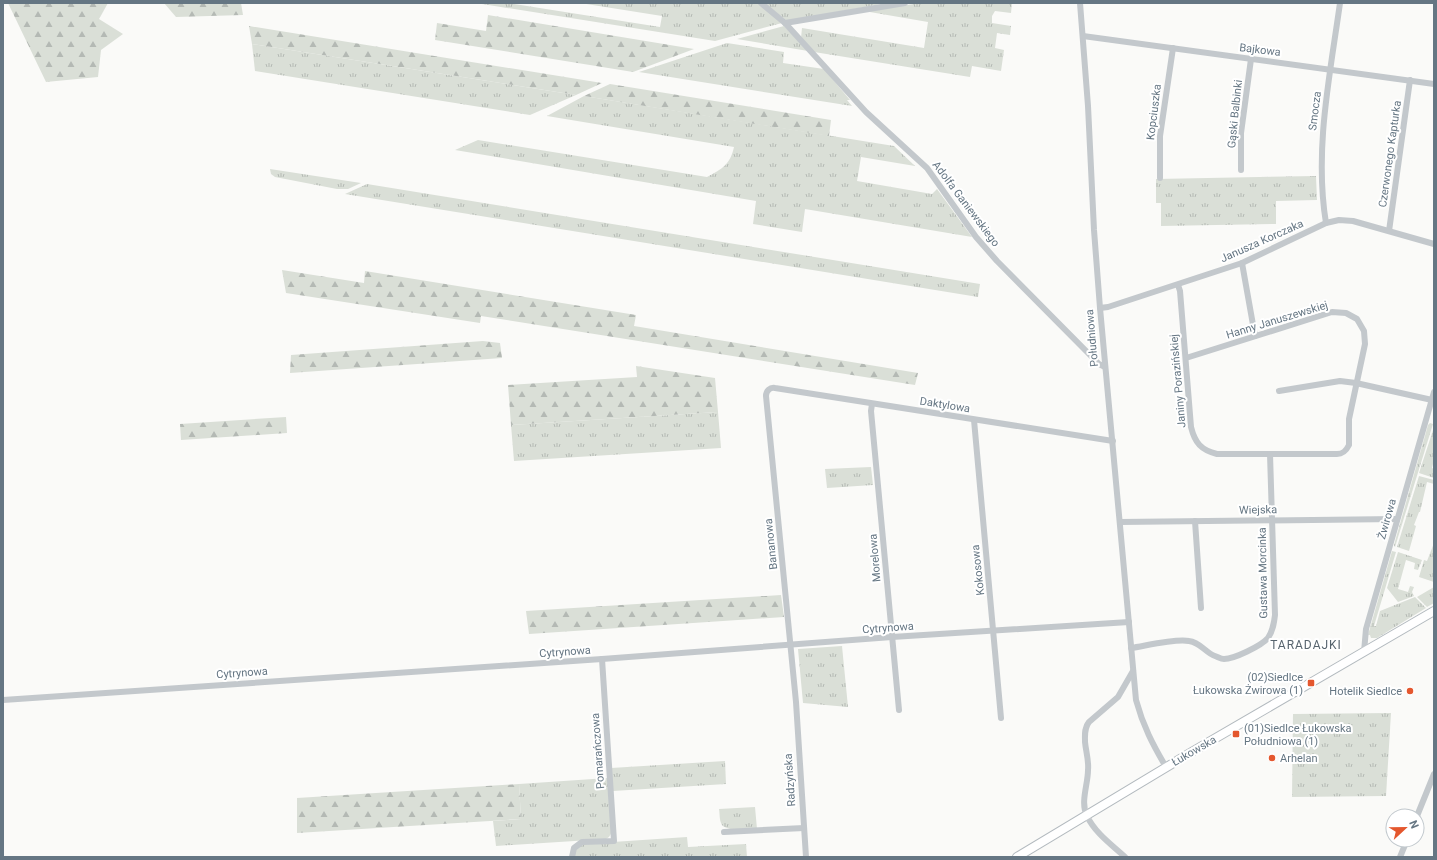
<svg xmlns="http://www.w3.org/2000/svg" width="1437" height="860" viewBox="0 0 1437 860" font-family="Roboto,sans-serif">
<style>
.grass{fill:url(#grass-tufts)}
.forest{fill:url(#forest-firs)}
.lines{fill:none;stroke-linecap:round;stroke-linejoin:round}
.secondary-casing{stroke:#b3babf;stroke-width:10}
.minor{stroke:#c3c8cc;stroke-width:6}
.secondary{stroke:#fff;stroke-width:8}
.poi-dot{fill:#e4572e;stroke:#fff;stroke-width:1.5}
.labels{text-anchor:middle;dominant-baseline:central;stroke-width:4;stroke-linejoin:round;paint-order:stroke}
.street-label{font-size:11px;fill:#657683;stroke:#fff}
.poi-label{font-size:11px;fill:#657683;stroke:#fff;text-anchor:end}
.neighbourhood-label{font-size:12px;letter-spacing:1px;fill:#57646e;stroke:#fff}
</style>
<defs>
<pattern id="grass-tufts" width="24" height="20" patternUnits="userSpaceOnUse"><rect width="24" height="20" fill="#dadfd7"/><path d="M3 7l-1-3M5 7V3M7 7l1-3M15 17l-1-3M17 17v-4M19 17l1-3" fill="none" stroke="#b4b9b4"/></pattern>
<pattern id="forest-firs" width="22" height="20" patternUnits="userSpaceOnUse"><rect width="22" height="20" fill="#dadfd7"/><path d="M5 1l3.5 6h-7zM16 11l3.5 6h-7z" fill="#b4b9b4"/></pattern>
</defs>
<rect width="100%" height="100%" fill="#fafaf8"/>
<!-- grass -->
<g class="grass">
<polygon points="476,3 508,3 660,27 662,16 580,3 759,3 782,23 715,41"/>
<polygon points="764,3 887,3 787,21"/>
<polygon points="921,3 1012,3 1011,13 995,11 992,16 992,23 1011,26 1010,35 997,33 995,48 1004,50 1001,71 972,66 970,77 814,52 801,38 802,28 924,48 928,22 864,11"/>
<polygon points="784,26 808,51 737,39"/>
<polygon points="727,43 784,52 783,63 824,69 850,100 847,100 852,106 639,72"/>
<polygon points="252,44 576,95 530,115 255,71"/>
<path d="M584 96 894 146 915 166 861 157 857 181 932 194 937 189 972 237 805 209 802 232 753 224 756 201 455 150 478 140 707 177C722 169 730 165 734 147L547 116Z"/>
<polygon points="270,169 361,183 348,189 337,189 275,177 271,174"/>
<polygon points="1316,176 1317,200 1276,201 1276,224 1161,226 1161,203 1156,203 1156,179"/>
<polygon points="367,184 980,284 978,297 345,194"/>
<polygon points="718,412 721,448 514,461 511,425"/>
<polygon points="1430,423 1433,424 1395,547 1394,545 1428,425"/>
<polygon points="1434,427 1434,460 1432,468 1434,469 1434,478 1419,473"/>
<polygon points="871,467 873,485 827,488 825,469"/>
<polygon points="1419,476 1434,480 1434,484 1427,482 1420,512 1419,512 1414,525 1416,526 1409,551 1397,547"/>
<polygon points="1434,543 1434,582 1419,577 1424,560 1427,561"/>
<polygon points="1392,551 1396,552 1374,626 1376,626 1380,611 1415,597 1426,608 1377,638 1371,638 1370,635 1368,635"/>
<polygon points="1398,552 1422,560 1418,570 1414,569 1415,563 1406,560 1398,589 1408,592 1410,586 1414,587 1412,592 1414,596 1398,602 1387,588"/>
<polygon points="1434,587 1434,603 1427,607 1417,597"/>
<polygon points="842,646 848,707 803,703 798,649"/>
<polygon points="1391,713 1386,796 1292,797 1293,714"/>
<polygon points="725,761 726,784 613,791 611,768"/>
<polygon points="608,778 612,832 609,837 606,839 496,846 493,821 521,819 519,784"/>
<path d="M755 807 757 829C749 829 728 832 722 825 719 820 720 814 719 809Z"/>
<polygon points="687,837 688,847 746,844 747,857 574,857 576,849 583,844"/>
</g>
<!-- forest -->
<g class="forest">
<polygon points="8,3 108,3 99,19 123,34 101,50 98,77 46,82"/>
<polygon points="164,3 241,3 243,15 176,17"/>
<polygon points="488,15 694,49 633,72 435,40 437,23 486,31"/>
<polygon points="249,26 602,83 576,95 252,44"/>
<polygon points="610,84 831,120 829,136 584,96"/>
<polygon points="282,270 364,283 365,271 636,315 634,326 918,373 915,385 481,316 480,323 286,293"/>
<polygon points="483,341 500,343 502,358 290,373 291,355"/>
<polygon points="636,366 715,378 718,412 511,425 508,385 637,377"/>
<polygon points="286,417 287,433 181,440 180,424"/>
<polygon points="781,595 784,617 529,634 526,611"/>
<polygon points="519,784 521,819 297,833 297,798"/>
</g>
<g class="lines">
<!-- secondary casing -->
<g class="secondary-casing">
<polyline id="secondary" points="1017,857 1190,753 1434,611"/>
</g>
<!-- minor -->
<g class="minor">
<polyline points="761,3 785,23 866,112 927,168 976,237 997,261 1099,364 1105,367"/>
<path d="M1080 3 1088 106 1094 230 1100 308 1136 700C1143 726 1153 745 1166 767"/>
<polyline points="785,23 905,3"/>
<polyline points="1083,36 1434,84"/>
<polyline points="1241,170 1241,133 1251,59"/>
<polyline points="1160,178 1160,136 1173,48"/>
<path d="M1326 223C1314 150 1330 75 1340 3"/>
<polyline points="1389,231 1410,80"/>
<polyline points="1242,263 1255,336"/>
<path d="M1178 285 1180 291 1191 427C1195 443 1201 450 1217 454H1337C1343 454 1346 451 1349 445V419L1365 344 1364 331 1357 319 1346 313 1332 312 1186 358"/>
<polyline points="1100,308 1108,307 1242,263 1326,223 1339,220 1353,221 1434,244"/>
<polyline points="1279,391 1340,381 1356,383 1432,400"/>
<polyline points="872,404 871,411 899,710"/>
<polyline points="974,420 1001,718"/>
<polyline points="1195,521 1201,608"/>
<polyline points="1120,522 1397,519"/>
<path d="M1131 648C1145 646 1176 638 1189 641 1200 642 1206 653 1215 656 1218 657 1221 659 1224 659 1234 659 1261 646 1268 638 1273 631 1274 623 1275 615L1270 454"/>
<polyline points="1364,652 1366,629 1434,392"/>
<polyline points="3,700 602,659 892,637 1129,622"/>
<polyline points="1417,816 1434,774"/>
<polyline points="724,832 804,828"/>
<polyline points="572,857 574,848 582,842 614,841 602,659"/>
<path d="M806 857 796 702 766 396C766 391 770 387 775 388L1113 441"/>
<path d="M1125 857C1112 845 1095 833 1087 816 1080 802 1088 785 1088 770 1089 761 1086 752 1085 742 1085 735 1084 728 1089 722L1118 697 1133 671"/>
<polyline points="1400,857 1407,840"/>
</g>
<!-- secondary -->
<use href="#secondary" class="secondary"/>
</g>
<!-- markers -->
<g class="poi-dot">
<rect x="1307" y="679" width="8" height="8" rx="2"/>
<circle cx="1410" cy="691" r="4"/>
<rect x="1232" y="730" width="8" height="8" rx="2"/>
<circle cx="1272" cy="758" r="4"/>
</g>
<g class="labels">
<!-- street labels -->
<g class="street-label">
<text transform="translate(1260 50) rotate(7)">Bajkowa</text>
<text transform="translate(1315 111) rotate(-83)">Smocza</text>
<text transform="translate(1154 112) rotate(-83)">Kopciuszka</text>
<text transform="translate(1235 114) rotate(-84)">Gąski Balbinki</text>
<text transform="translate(1390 154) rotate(-82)">Czerwonego Kapturka</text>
<text transform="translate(966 204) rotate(53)">Adolfa Ganiewskiego</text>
<text transform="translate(1262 241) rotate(-24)">Janusza Korczaka</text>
<text transform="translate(1277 320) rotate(-17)">Hanny Januszewskiej</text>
<text transform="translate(1092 338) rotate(-95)">Południowa</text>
<text transform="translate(1178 381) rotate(-95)">Janiny Porazińskiej</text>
<text transform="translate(945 405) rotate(9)">Daktylowa</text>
<text transform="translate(1258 510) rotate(-1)">Wiejska</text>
<text transform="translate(1387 519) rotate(-74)">Żwirowa</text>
<text transform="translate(771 544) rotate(-96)">Bananowa</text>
<text transform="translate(875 558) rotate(-95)">Morelowa</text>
<text transform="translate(978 570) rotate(-96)">Kokosowa</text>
<text transform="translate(1263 573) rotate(-91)">Gustawa Morcinka</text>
<text transform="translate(888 628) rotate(-4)">Cytrynowa</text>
<text transform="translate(565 652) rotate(-4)">Cytrynowa</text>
<text transform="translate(242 673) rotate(-4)">Cytrynowa</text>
<text transform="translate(598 751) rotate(-94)">Pomarańczowa</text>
<text transform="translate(1194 751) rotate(-30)">Łukowska</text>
<text transform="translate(790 780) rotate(-94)">Radzyńska</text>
</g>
<!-- poi labels -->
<g class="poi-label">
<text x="1303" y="677">(02)Siedlce<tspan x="1303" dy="13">Łukowska Żwirowa (1)</tspan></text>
<text x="1402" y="691">Hotelik Siedlce</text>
<text x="1244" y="728" text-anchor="start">(01)Siedlce Łukowska<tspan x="1244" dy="13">Południowa (1)</tspan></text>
<text x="1280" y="758" text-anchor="start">Arhelan</text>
</g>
<!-- neighbourhood labels -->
<g class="neighbourhood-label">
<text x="1306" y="645">TARADAJKI</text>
</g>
</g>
<!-- border -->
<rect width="1437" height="860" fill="none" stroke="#657683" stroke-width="8"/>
<!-- north arrow -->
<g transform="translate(1405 828) rotate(68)"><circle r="19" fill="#ffffff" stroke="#c1c8cd"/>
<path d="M0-3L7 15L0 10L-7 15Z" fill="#e4572e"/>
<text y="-6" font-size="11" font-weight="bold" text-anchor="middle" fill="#657683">N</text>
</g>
</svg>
